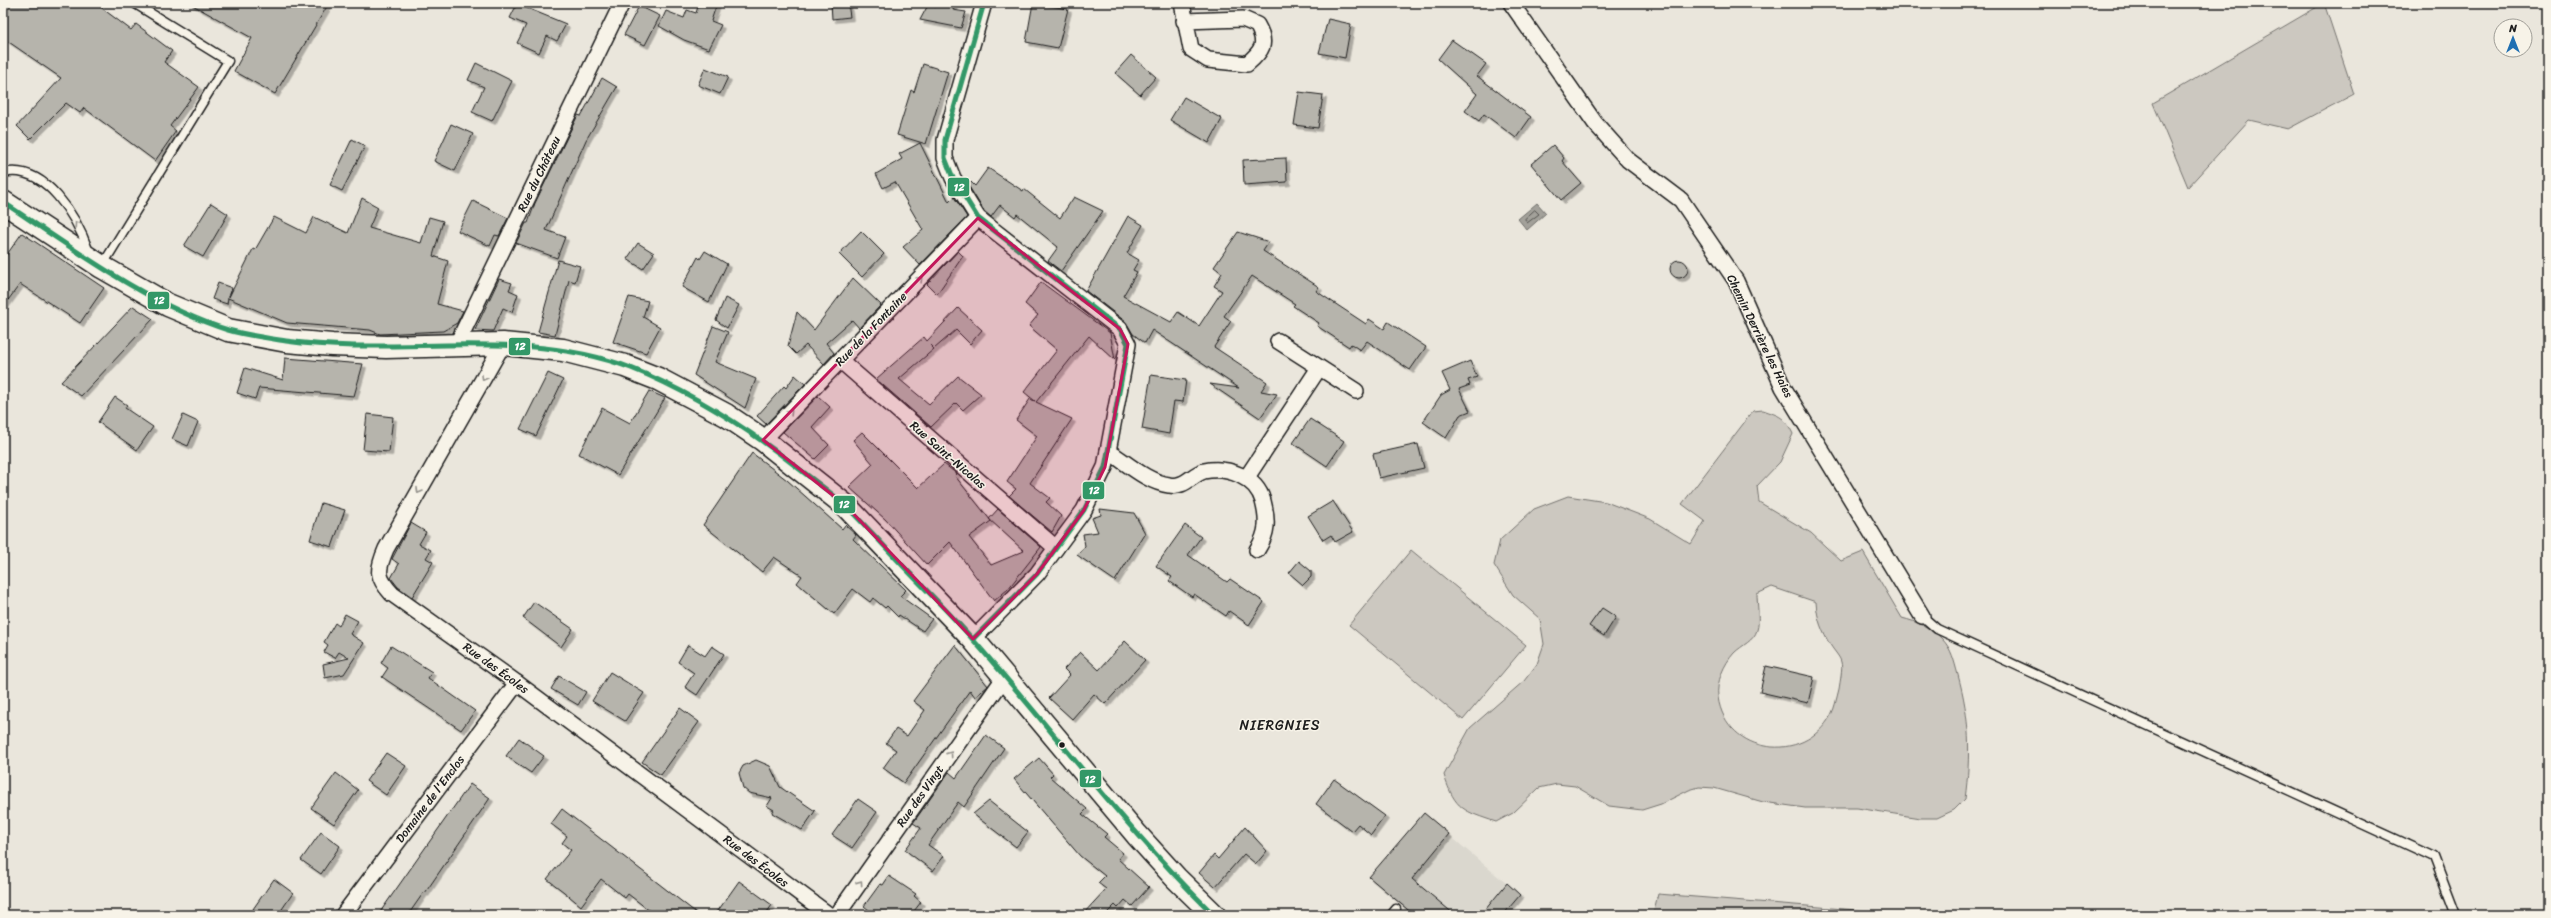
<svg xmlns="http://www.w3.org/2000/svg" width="2551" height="918" viewBox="0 0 2551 918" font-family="Sriracha,sans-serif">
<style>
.built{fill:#dad7ce}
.green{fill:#ccc8c0;stroke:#74726e;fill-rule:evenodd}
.water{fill:#a3a19a;stroke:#6d6c68}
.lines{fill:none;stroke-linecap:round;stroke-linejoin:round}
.shore{stroke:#52514e;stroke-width:1}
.building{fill:#b6b4ac;stroke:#1c1c1c;filter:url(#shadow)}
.lane-casing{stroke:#1c1c1c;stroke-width:11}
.street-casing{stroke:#1c1c1c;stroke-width:18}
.secondary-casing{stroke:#1c1c1c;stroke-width:25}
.lane{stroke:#f7f3e8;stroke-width:8}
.street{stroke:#f7f3e8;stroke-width:15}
.secondary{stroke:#f7f3e8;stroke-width:22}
.bus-1-casing{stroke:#f7f3e8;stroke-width:8}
.bus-1{stroke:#339867;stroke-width:5}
.oneway{stroke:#94928c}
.marked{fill:#c2185b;fill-opacity:0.2;stroke:#c2185b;stroke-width:3;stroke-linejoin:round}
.bus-dot{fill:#1c1c1c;stroke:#f7f3e8;stroke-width:1.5}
.labels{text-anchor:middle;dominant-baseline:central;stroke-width:3;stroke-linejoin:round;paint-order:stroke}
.street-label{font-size:12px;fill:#1c1c1c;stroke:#f7f3e8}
.quarter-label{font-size:14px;letter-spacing:1px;fill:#1c1c1c;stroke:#f7f3e8}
.line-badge{stroke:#f7f3e8;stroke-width:1.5}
.badge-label{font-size:11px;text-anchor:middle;font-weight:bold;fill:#fff}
</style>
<defs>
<filter id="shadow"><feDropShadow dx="3.5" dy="3.5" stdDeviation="0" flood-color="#0004"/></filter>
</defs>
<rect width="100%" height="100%" fill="#eae6dc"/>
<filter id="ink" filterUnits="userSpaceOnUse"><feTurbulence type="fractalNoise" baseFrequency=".025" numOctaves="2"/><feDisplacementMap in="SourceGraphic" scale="8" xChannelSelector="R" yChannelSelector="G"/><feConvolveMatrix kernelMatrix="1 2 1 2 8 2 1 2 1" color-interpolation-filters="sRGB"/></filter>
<g filter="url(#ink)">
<!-- built -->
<polygon class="built" points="1449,835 1520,895 1503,915 1414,915 1395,899"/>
<!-- green -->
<g class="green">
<polygon points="2324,3 2354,94 2288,129 2249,120 2188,187 2153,103"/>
<path d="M1763 410C1780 416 1785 417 1793 434L1780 462 1757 486 1759 502 1811 533 1841 561 1863 552 1902 618C1917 622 1931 627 1942 639 1952 649 1954 661 1958 675 1970 719 1971 754 1965 799L1954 810 1937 818H1920L1857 808H1805L1763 802 1714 788 1699 787 1689 790 1661 804 1642 810 1609 806 1575 786 1557 784 1539 788 1513 813 1496 822C1464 811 1455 810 1444 775L1470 728 1524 681 1537 664 1544 644 1540 619 1513 595 1494 565 1500 540 1534 509 1568 496 1606 502 1650 519 1691 544 1705 521 1682 504 1753 411ZM1772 587 1816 602C1817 619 1822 632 1831 646 1834 651 1840 657 1841 662 1843 668 1840 682 1839 689 1837 696 1835 708 1831 715 1804 765 1726 755 1718 697 1716 682 1724 664 1734 653 1742 645 1754 641 1757 630 1760 623 1757 602 1757 594Z"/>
<polygon points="1411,550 1526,645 1463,720 1349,625"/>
<polygon points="1658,894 1919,915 1653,915"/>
</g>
<!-- water -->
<polygon class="water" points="1537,203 1546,213 1527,230 1518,219"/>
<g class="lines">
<!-- shore -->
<polygon class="shore" points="1535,210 1539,214 1527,223 1525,219"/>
</g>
<!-- building -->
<g class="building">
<polygon points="3,3 95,3 131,30 136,24 172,51 164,62 199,87 170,126 176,131 155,161 84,108 80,113 66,103 30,139 17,126 61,78 3,38"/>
<polygon points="189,3 329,3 275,94 234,71 252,38"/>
<polygon points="699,3 717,3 711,21 721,25 709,49 684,40 659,26 666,11 684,18 687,10 696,13"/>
<polygon points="831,3 848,3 850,17 832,19"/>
<polygon points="937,3 955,3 953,10 966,12 961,28 920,20 928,5 936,7"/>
<polygon points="1033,3 1068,9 1058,48 1026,42"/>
<polygon points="517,4 566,24 557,41 547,36 539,53 517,43 526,25 510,18"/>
<polygon points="639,6 660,16 645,45 624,35"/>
<polygon points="1328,19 1351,24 1345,58 1319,53"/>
<polygon points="1452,40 1486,64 1477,76 1531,117 1516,138 1484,114 1479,121 1465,111 1477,94 1438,59"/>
<polygon points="1131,55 1156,77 1140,95 1115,73"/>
<polygon points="476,63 512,81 492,121 472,112 484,87 468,80"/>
<polygon points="923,64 948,72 926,144 897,135 911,90 914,92"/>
<polygon points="705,68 728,77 720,94 698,85"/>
<polygon points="602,78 617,87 586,140 546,230 565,237 557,258 516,243 526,223 528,223 535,203 578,115 581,116"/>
<polygon points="1299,92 1323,95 1318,128 1294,125"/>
<polygon points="1184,97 1222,119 1209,143 1170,120"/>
<polygon points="451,124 473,134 455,171 434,161"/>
<polygon points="352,139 365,146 342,191 330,185"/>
<polygon points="920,143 949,202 954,197 967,217 920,265 903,247 923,230 895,182 883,188 876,174 902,159 899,154"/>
<polygon points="1553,145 1564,158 1562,161 1581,183 1561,200 1531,164"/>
<polygon points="1286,158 1287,182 1244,185 1243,160"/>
<polygon points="988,168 1023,191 1024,189 1060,218 1074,197 1103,211 1061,271 1048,261 1058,247 1017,214 1015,217 1000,205 991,217 984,211 968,185 971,182 975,186"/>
<polygon points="362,198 378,207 369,228 421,243 429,217 443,221 433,256 448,261 437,304 463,311 457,323 443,331 380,334 370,330 287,323 228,298 227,304 212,299 218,283 232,288 229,297 253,249 255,250 274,217 306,233 314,217 348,233"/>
<polygon points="473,201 508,218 499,236 495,235 490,246 458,231"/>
<polygon points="211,203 228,214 203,257 184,246"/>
<polygon points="1128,216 1143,225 1127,253 1139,260 1133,270 1137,272 1123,296 1171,322 1178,312 1199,326 1222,291 1214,286 1222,273 1214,267 1238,232 1269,242 1263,251 1319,287 1316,291 1366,324 1369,319 1384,329 1388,322 1426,347 1410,370 1367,341 1360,350 1351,344 1349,347 1317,326 1319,323 1293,306 1295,304 1252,276 1224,316 1231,321 1214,347 1267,382 1261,391 1277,394 1260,418 1210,384 1239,388 1152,330 1145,343 1133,334 1126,322 1086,291"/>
<polygon points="861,231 884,254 862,277 839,254"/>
<polygon points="22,233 104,288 80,323 20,284 3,307 3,260"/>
<polygon points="638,243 654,253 643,269 627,259"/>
<polygon points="705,251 727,264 709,302 682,287 698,257 700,259"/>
<polygon points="958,251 963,256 937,294 927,284"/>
<polygon points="558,260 580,266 575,282 569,280 555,335 538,332"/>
<circle cx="1679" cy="269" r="9"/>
<polygon points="853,278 881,305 859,328 852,320 826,343 834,353 824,364 806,345 796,354 788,346 797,312 814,330"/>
<polygon points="499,279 512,283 509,290 518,294 512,312 503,308 493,331 475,330"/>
<polygon points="1041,282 1110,333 1115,360 1089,336 1036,402 1072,419 1030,483 1050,498 1046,502 1061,516 1052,532 1009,496 1016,489 1007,482 1037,436 1016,420 1030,399 1035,401 1024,392 1057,350 1029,326 1038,315 1025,304"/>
<polygon points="629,297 648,301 643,317 660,327 646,353 613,342"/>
<polygon points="725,298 739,305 727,328 716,320"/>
<polygon points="133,306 153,319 81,396 61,382"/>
<polygon points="958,308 982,330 970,344 956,330 934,349 930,345 934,349 899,379 929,404 958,376 981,394 963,410 956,403 931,427 876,379 924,337 927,341"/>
<polygon points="713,326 728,332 715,362 756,379 745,408 694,375"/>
<polygon points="285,358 363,364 354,396 259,388 255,399 237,393 245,368 283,380"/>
<polygon points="1470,361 1477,377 1468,380 1470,385 1459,389 1470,411 1460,415 1446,438 1423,422 1441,395 1450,390 1442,373"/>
<polygon points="548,373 563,380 536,436 520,429"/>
<polygon points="795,375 805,384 766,424 757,416 784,386 786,388"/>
<polygon points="1151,375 1186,380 1183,402 1174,401 1169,434 1142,429"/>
<polygon points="649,391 665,398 618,475 579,454 602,408 630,423"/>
<polygon points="818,396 830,407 812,427 829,445 815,459 783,432"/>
<polygon points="115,397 127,405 125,408 153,427 137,450 98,422"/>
<polygon points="367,414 393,417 389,452 363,450"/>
<polygon points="183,415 198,422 188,446 172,439"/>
<polygon points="1310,419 1344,441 1327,466 1293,443"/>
<polygon points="862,432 918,488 944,464 957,474 955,476 991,521 969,537 991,565 1024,551 989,519 998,509 1041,547 1008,589 994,601 950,542 927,565 885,519 849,487 873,464 853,440"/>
<polygon points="1418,444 1424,468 1379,478 1373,454"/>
<polygon points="752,453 787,480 842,529 845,525 856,535 853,539 906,590 900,596 932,619 923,631 899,615 898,617 887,606 885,608 873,598 870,602 853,589 834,614 797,583 802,576 774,557 762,572 703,525"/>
<polygon points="1333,501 1353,532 1335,542 1331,535 1323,540 1308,516"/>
<polygon points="321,503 345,510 332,547 310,540"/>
<polygon points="1100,509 1134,513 1145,533 1115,581 1077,555 1085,546 1083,534 1098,532 1092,518 1101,515"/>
<polygon points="411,523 426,532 419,544 431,550 426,558 433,562 412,597 398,587 391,578 399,564 392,559"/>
<polygon points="1185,525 1201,537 1188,555 1227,582 1230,579 1264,602 1249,625 1229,611 1226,616 1194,594 1192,597 1169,581 1172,577 1156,566"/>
<polygon points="1299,561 1311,571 1311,577 1303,585 1289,573"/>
<polygon points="534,602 573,629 561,647 523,618"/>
<polygon points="1602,608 1616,617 1604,636 1589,626"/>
<polygon points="345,614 358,621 350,634 364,643 344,674 325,678 323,664 349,658 339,652 335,658 324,652 328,645 324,642 335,623 339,626"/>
<polygon points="1125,641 1145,660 1105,704 1094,694 1072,719 1049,698 1070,675 1064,669 1080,652 1099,670"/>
<polygon points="688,645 705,656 712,646 724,654 697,695 685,687 694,673 678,662"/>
<polygon points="955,645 988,686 975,697 970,690 904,783 883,768 896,750 886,743 896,729 907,736 925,710 913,701"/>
<polygon points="391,646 432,672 428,678 475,711 461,730 382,677 388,668 381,663"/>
<polygon points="1766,666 1814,677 1808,703 1760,692"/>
<polygon points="610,672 644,693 625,721 592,701"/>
<polygon points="559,676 586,692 578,705 551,689"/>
<polygon points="680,708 699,722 661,775 642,762"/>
<polygon points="986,735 1004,748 964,807 958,802 928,845 944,856 933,871 905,850 921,828 913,823 949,772 956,778"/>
<polygon points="519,738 544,756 531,773 506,756"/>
<polygon points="386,753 406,766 386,795 366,781"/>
<polygon points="1039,758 1053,774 1050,777 1087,809 1082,814 1107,834 1104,837 1123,853 1118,859 1149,887 1132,906 1125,900 1118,908 1115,905 1105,915 1082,915 1106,889 1098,883 1105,876 1080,856 1014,779"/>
<polygon points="756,760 770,766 780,787 815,811 802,830 772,813 774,810 767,806 772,798 749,793 743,788 739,773 743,766"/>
<polygon points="336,773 358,790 334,824 311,808"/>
<polygon points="1334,779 1385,816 1371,835 1358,824 1352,831 1316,804"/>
<polygon points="470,784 490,798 425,893 424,892 408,915 378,915"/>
<polygon points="858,799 877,812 852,848 832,835"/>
<polygon points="989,801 1028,832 1016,847 973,814"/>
<polygon points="562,809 654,880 699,915 655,915 628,894 625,898 601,879 581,906 564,892 547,879 571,850 562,843 567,836 551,824"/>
<polygon points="1424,813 1449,834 1412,879 1455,915 1414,915 1369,877"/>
<polygon points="1245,827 1267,851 1256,864 1244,854 1215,887 1199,873 1214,855 1218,859"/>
<polygon points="321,832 340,846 321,874 301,860"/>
<polygon points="889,876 916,894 914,896 921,902 911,915 875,915 864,906 880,884 883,885"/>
<polygon points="274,879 293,893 278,915 262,915 253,909"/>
<polygon points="739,881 772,905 765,915 715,915"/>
<polygon points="1507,883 1520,895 1503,915 1481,915"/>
</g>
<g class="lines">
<!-- lane casing -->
<g class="lane-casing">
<g id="lane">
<path d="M3 173C46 163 77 218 89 252"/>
<polyline points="102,266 228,61 134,3"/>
<polyline points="1922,616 1937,629 2434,857 2456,915"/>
<polyline points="1391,915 1396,909"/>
</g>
</g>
<!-- street casing -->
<g class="street-casing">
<g id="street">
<path d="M1182 3 1191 49 1208 60 1247 64C1262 51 1268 44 1257 25L1243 19 1184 21"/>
<polyline points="1511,3 1595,123 1628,160 1681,200 1736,281 1783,387 1922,616"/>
<polyline points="1278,341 1356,391"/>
<path d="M503 344 386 549C377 570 376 577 392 594L517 683 829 915"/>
<polyline points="456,346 622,3"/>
<polyline points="841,361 1056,548"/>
<polyline points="763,440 978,218"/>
<path d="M1108 451C1127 463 1147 482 1169 485 1185 488 1191 475 1204 471 1228 466 1256 477 1263 501 1268 520 1268 533 1257 550"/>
<polyline points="1247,477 1319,368"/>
<polyline points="973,639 1037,574 1084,510 1105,467 1128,344 1120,329 978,218 953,178 945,158 945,140 984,3"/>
<polyline points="343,915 517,683"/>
<polyline points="837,915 1004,678"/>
</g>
</g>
<!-- secondary casing -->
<g class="secondary-casing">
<polyline id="secondary" points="3,202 102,267 168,305 228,330 287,341 332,345 386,347 503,344 563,350 625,366 658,379 726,415 763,440 845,505 973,639 1137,835 1176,878 1214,915"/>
</g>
<!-- lane -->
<use href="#lane" class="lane"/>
<!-- street -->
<use href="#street" class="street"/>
<!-- secondary -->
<use href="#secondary" class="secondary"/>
<!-- bus-1 casing -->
<g class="bus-1-casing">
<g id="bus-1">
<path d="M3 202C71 247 150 306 228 330 246 335 267 338 286 341 401 357 520 326 631 368 694 393 749 429 802 471 817 483 834 494 848 508 867 527 885 547 904 567 928 592 953 616 975 642 1055 733 1127 830 1214 915"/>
<polyline points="973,639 1037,574 1084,510 1105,467 1128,344 1120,329 978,218 953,178 945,158 945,140 984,3"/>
</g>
</g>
<!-- bus-1 -->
<use href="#bus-1" class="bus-1"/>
</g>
<!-- one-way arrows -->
<defs><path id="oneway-chevron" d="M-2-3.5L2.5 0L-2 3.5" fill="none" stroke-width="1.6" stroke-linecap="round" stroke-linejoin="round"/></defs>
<g class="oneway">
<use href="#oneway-chevron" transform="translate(77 224) rotate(-125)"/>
<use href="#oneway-chevron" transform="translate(920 279) rotate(-46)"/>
<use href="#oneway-chevron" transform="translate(484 378) rotate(120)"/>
<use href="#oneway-chevron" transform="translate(790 412) rotate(-46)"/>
<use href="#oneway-chevron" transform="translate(419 491) rotate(120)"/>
<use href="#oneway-chevron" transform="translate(950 754) rotate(-55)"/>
<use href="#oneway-chevron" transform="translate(860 883) rotate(-55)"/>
</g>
</g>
<!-- marked area -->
<path class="marked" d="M978 218 1120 329 1128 344 1105 467 1084 510 1037 574 973 639 845 505 763 440Z"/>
<!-- markers -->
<circle class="bus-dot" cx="1062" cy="745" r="3.5"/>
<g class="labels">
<!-- street labels -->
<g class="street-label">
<text transform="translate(539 174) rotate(-64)">Rue du Château</text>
<text transform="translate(871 329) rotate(-46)">Rue de la Fontaine</text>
<text transform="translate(1760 336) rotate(64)">Chemin Derrière les Haies</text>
<text transform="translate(948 455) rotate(41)">Rue Saint-Nicolas</text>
<text transform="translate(496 668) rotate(36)">Rue des Écoles</text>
<text transform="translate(920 796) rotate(-55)">Rue des Vingt</text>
<text transform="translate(430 799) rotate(-53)">Domaine de l'Enclos</text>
<text transform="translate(756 861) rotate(37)">Rue des Écoles</text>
</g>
<!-- quarter labels -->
<g class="quarter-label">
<text x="1280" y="725">NIERGNIES</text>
</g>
</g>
<g class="line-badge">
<rect x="947" y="177" width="23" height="20" rx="4" fill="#339867"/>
<rect x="147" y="291" width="23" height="19" rx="4" fill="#339867"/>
<rect x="508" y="337" width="23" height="19" rx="4" fill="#339867"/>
<rect x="1082" y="481" width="23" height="19" rx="4" fill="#339867"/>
<rect x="833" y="495" width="23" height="19" rx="4" fill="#339867"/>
<rect x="1079" y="769" width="23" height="19" rx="4" fill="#339867"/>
</g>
<g class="badge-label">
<text x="959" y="191">12</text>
<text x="159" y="304">12</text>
<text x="520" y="350">12</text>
<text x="1094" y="494">12</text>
<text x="844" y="508">12</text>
<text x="1090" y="783">12</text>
</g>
<!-- margin -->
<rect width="2551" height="918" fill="none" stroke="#f7f3e8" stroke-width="16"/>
<rect x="8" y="8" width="2535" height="902" fill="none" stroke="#1c1c1c" stroke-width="1.5" filter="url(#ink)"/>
<!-- north arrow -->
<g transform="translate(2513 38)"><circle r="19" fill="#f7f3e8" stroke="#9f9d96"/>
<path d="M0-3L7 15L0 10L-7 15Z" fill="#1f6fb2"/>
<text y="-6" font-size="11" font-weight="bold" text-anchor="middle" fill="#1c1c1c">N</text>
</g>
</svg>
